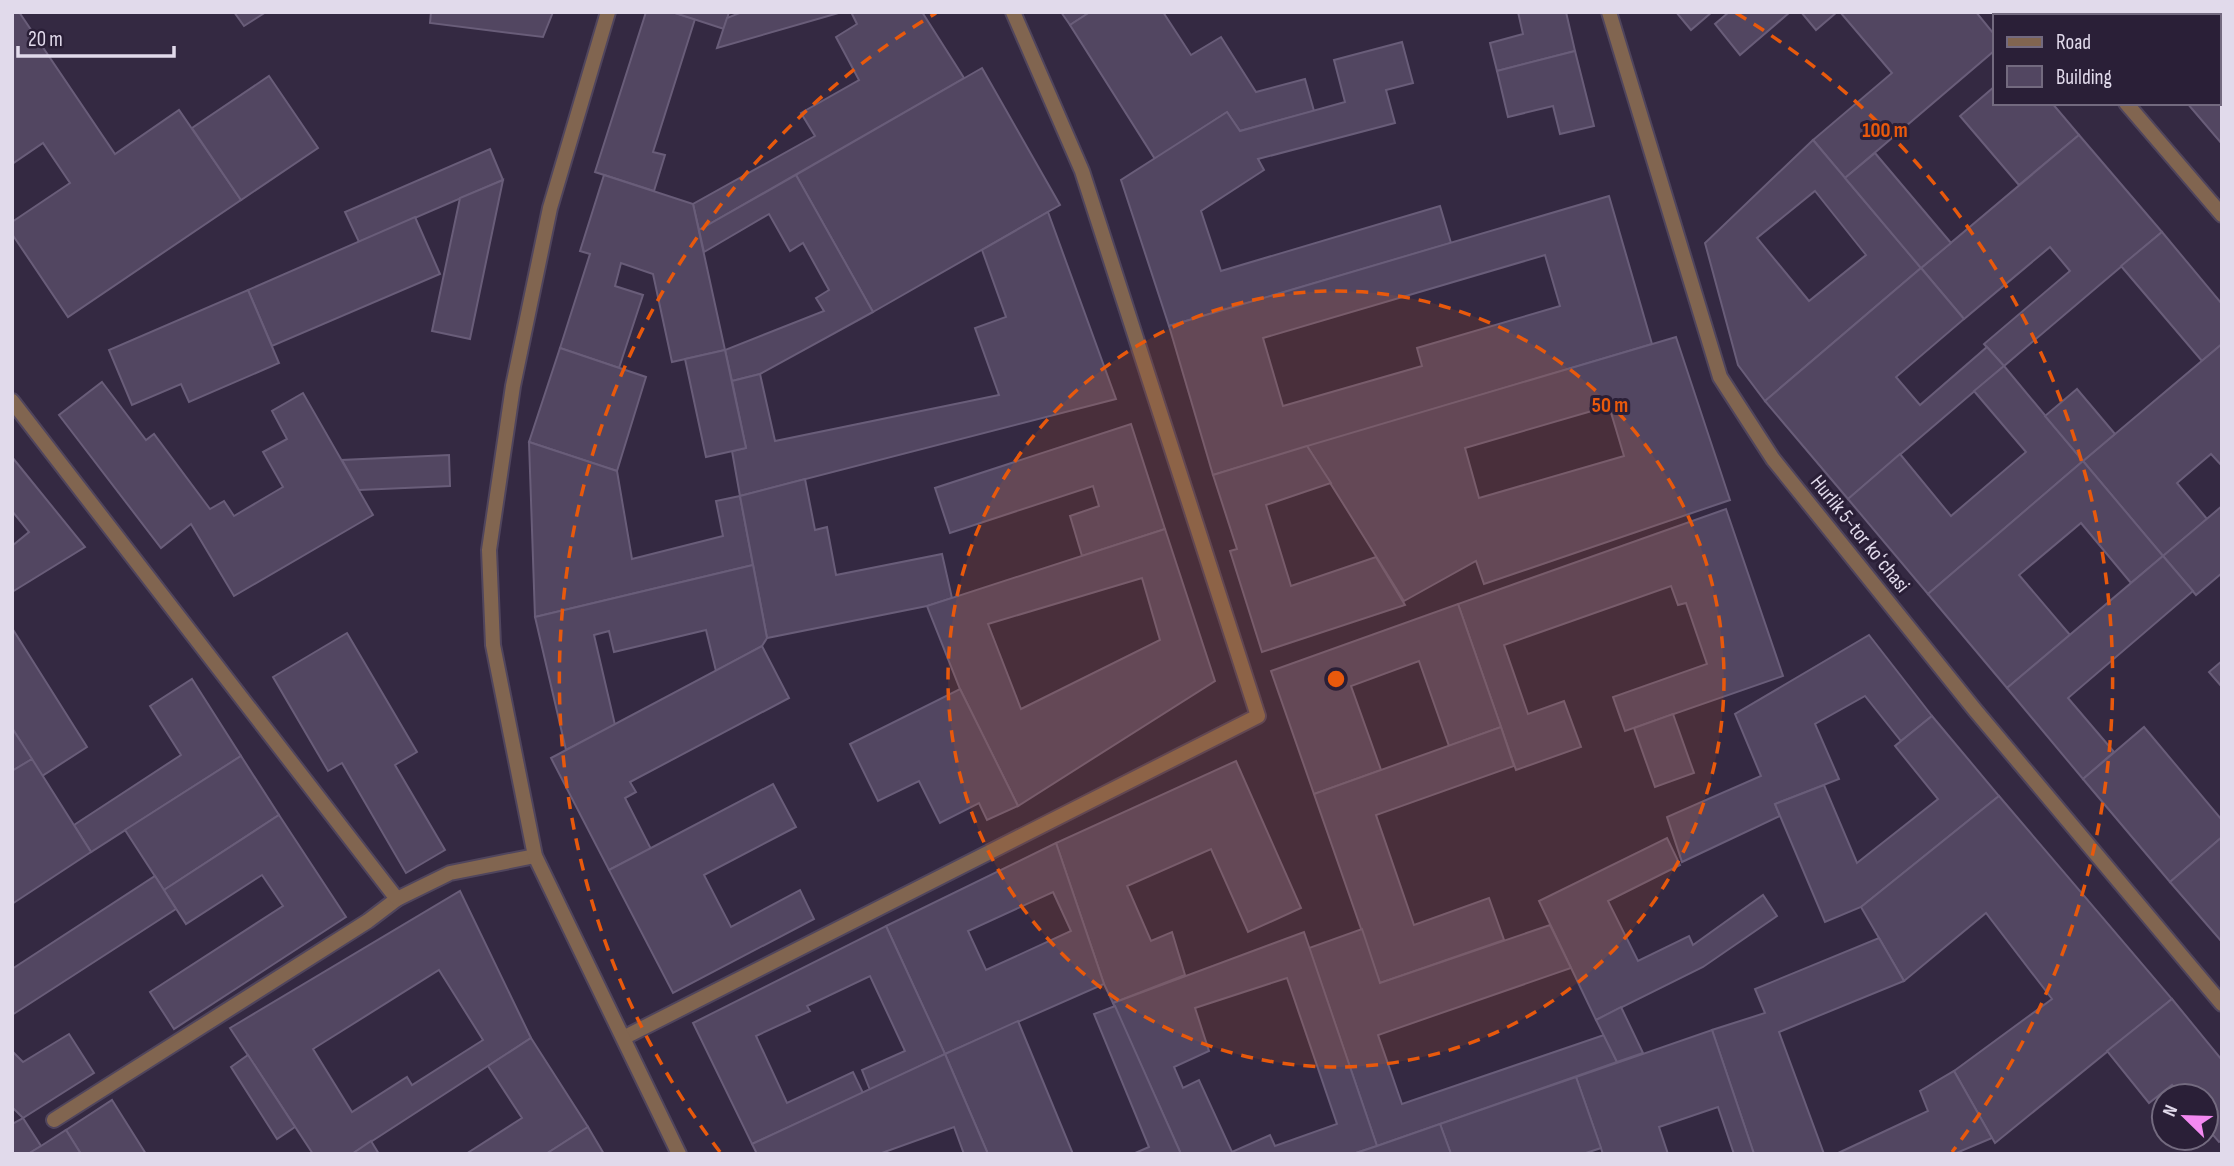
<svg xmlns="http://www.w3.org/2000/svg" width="2234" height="1166" viewBox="0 0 2234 1166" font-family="'Sofia Sans Condensed',sans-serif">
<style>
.building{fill:#524661;stroke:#695d79;stroke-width:2;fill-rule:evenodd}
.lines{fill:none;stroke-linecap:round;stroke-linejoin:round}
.service-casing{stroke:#50455d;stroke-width:18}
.minor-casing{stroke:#50455d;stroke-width:18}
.tertiary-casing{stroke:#50455d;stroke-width:18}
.service{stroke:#816550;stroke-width:14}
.minor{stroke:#816550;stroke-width:14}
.tertiary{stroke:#816550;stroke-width:14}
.ring{fill:none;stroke:#e8590c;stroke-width:3.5;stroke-dasharray:12 9}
.labels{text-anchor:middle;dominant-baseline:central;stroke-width:6;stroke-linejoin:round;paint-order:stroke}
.street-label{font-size:21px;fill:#e1daeb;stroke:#2a1f37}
.centre{fill:#e8590c;stroke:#2a1f37;stroke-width:3.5}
.ring-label{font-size:21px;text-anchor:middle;font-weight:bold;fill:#e8590c;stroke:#2a1f37;stroke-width:6;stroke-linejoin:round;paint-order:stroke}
</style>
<rect width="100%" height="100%" fill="#342942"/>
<!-- building -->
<g class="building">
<polygon points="12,12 19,12 115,154 179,110 241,200 68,317 12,234 12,222 70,183 43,143 12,164"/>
<polygon points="234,12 266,12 244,26"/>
<polygon points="431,12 553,12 543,37 430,23"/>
<polygon points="646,12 672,12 695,19 653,152 665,155 654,191 595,172"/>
<polygon points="672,12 729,12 724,29"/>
<polygon points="742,12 842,12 717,48 727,18"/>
<polygon points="851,12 922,12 964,78 699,230 693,204 815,136 801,113 859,80 836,37 857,24"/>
<polygon points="1061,12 1090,12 1070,25"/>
<polygon points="1090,12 1163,12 1191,55 1221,37 1256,92 1305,79 1314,111 1240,131 1227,112 1155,159 1070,25"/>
<polygon points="1518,12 1566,12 1575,51 1497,71 1490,43 1523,34"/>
<polygon points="1676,12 1712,12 1691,30"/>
<polygon points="1729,12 1790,12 1740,55 1715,24"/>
<polygon points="1801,12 1837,12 1816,30"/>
<polygon points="1840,12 1976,12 1994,34 1994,51 1845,178 1813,140 1892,73"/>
<polygon points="2109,12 2169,12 2172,16 2112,16"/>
<polygon points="1402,42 1413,83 1386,90 1395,123 1258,159 1264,170 1201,211 1221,271 1440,206 1451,243 1169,326 1121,180 1227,112 1240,131 1345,102 1334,60"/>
<polygon points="1575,51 1594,126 1560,134 1553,106 1508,117 1497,71"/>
<polygon points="982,68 1060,205 873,312 796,175"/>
<polygon points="2218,71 2222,75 2222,144 2187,103 2218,103"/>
<polygon points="269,76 318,148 241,200 192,128"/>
<polygon points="1994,87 1994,103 2052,103 2079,135 2019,185 1960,116"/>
<polygon points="2079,135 2162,232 2004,366 1984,344 2070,271 2050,247 1964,319 1921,268"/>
<path d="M1813 140 1921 268 1765 401 1738 365 1705 243ZM1815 191 1866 255 1809 301 1757 238Z"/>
<polygon points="490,149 503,180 359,242 345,212"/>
<polygon points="1875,153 1951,243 1921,268 1845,178"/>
<polygon points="604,175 693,204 725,350 672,362 653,274 621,263 615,286 643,295 619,368 560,348 590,254 580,251"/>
<polygon points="796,175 873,312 760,374 732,381 725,350 824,311 816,298 829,290 803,243 790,251 769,214 704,252 699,230"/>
<polygon points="503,180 470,339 432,331 460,198"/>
<path d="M1609 196 1652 344 1213 475 1169 326ZM1545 255 1560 306 1417 348 1422 366 1283 406 1263 338Z"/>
<polygon points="1048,212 1116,399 740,496 732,451 746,448 732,381 760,374 775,441 999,395 975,328 1006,317 982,250"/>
<polygon points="415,217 440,274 272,346 248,290"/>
<polygon points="2162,232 2222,304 2222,344 2202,361 2121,266"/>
<polygon points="1921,268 1964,319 1896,377 1920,405 1987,347 2004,366 1848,499 1765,401"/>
<polygon points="248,290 279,363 189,402 181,384 132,405 109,350"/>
<path d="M1676 337 1730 500 1484 584 1476 561 1404 601 1307 446ZM1609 406 1624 456 1479 498 1465 448Z"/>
<polygon points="2222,344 2222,466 2211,454 2177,483 2207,519 2163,556 2083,461"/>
<polygon points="560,348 646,377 617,471 529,442"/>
<polygon points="725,350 746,448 706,457 685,359"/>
<polygon points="2004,366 2083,461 1928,594 1848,499 1900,454 1951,516 2026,452 1974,391"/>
<polygon points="102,382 146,440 154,434 210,509 224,501 234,516 283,487 263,452 287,439 272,411 303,393 373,515 234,596 191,524 161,548 59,415"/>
<polygon points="2077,389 2115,434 2083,461 2045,416"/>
<polygon points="1131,424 1165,529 1082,556 1070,516 1099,506 1093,486 950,533 935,488"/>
<polygon points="529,442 617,471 632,559 723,536 716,501 740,496 753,565 535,617"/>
<polygon points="1307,446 1331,483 1266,505 1291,586 1376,557 1405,605 1262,652 1230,551 1237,549 1213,475"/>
<polygon points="449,455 450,486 359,490 342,460"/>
<polygon points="12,457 85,547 12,592 12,546 29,532 12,511"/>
<polygon points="2083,461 2163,556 2131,583 2081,523 2019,575 2070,635 2007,688 1928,594"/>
<polygon points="805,479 815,530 827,527 836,575 942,554 952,598 927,606 767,638 740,496"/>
<polygon points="2222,506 2222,573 2196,595 2163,556"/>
<polygon points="1726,509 1783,676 1625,731 1613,697 1707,664 1686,603 1678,605 1671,586 1504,645 1528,714 1564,701 1581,747 1516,770 1458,604"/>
<path d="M1165 529 1215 681 1018 806 960 689 927 606ZM1142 578 1160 640 1021 709 988 624Z"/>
<polygon points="2163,556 2193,591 2068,698 2114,752 2083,779 2007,688"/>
<polygon points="753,565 767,638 762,646 716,671 706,630 614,652 609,631 594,635 615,725 566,750 535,617"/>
<polygon points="1458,604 1501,727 1449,746 1419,661 1351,686 1381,770 1314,794 1271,671"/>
<polygon points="12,628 87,747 42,776 12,728"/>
<polygon points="347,633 417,752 395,765 445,850 406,873 342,763 328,771 273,677"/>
<polygon points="1869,635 1932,716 1901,741 1865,696 1815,724 1839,779 1775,804 1780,816 1682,862 1667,817 1761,776 1735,714"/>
<polygon points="762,646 789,698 630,782 636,792 625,798 651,849 609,870 551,758"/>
<polygon points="2222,661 2222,687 2209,672"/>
<polygon points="192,679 241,756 91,852 74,825 181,755 150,706"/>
<polygon points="960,689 1018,806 987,820 979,803 940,823 919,781 878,801 850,744"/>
<polygon points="1673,714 1694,773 1655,787 1634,728"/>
<polygon points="1932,716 1999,796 1861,907 1825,922 1775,804 1824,785 1857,863 1938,799 1895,746"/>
<polygon points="1501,727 1514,766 1376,815 1414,925 1489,898 1504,940 1380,983 1314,794"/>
<polygon points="2144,727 2222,820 2222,837 2170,882 2083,779"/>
<polygon points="12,728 32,759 12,771"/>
<polygon points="241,756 279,815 164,890 125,830"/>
<polygon points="32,759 91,852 12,904 12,771"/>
<polygon points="1236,761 1301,908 1248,932 1211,849 1127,886 1151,941 1172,932 1185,975 1113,1003 1104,984 1056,843"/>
<polygon points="773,784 796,827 704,875 731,927 800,890 814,919 673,993 609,870"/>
<polygon points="1999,796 2172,999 1995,1143 1954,1071 2052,999 1986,913 1904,981 1861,907"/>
<polygon points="279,815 346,917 174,1029 150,992 283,906 262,875 186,924 164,890"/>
<polygon points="2222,837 2222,942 2170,882"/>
<polygon points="1667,838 1680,865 1608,901 1638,961 1689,936 1693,945 1763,895 1777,916 1703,967 1596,1020 1539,901"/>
<path d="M1056 843 1104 984 945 1054 886 926ZM1053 892 1071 931 986 970 968 931Z"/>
<polygon points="155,876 176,909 12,1015 12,969"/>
<path d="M460 891 531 1038 352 1154H313L230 1028ZM439 970 483 1040 412 1085 407 1077 352 1112 313 1049Z"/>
<polygon points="1550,925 1571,968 1378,1035 1402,1104 1604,1035 1617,1062 1377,1146 1309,948 1362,929 1380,983"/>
<polygon points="886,926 945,1054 870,1090 862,1070 905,1051 870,976 807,1006 810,1011 756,1036 787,1103 853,1072 863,1093 752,1144 693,1023"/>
<path d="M1304 932 1377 1146 1353 1154H1181L1113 1003ZM1287 978 1337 1124 1275 1146 1270 1135 1232 1152 1199 1080 1183 1088 1174 1067 1209 1051 1195 1008Z"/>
<polygon points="1879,938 1904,981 1779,1032 1824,1154 1754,1154 1712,1030 1765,1013 1755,989"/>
<polygon points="2172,999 2222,1060 2222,1140 2219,1142 2206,1127 2206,1096 2181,1096 2172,1085 2149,1103 2107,1051"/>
<polygon points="1115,1006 1181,1154 1133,1154 1149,1147 1094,1014"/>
<polygon points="1621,1007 1643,1053 1617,1062 1596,1020"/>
<polygon points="1018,1021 1073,1154 988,1154 945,1054"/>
<polygon points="1712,1030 1754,1154 1734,1154 1718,1107 1659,1127 1668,1154 1603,1154 1576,1077"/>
<polygon points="69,1034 94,1073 23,1118 12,1107 12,1051 23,1062"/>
<polygon points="531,1038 588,1127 546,1154 466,1154 522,1118 488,1066"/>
<polygon points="945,1054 988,1154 964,1154 954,1127 879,1154 757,1154 752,1144"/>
<polygon points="248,1055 295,1127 277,1139 231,1067"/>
<polygon points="1954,1071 1992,1138 1954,1154 1836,1154 1928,1111 1920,1091"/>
<polygon points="1576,1077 1601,1148 1583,1154 1451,1154 1440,1124"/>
<polygon points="112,1100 146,1154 81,1154 66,1130"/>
<polygon points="23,1118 41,1146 28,1154 12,1154 12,1124"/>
<polygon points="1440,1124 1451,1154 1353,1154 1377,1146"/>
<polygon points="588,1127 604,1154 546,1154"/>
<polygon points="66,1130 81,1154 28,1154 41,1146"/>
<polygon points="371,1141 379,1154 352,1154"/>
</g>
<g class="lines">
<!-- service casing -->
<g class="service-casing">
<polyline id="service" points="54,1120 368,921 397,899"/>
</g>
<!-- minor casing -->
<g class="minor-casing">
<g id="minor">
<polyline points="1609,12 1720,377 1773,459 1975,710 2222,1004"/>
<polyline points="2048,12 2051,16"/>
<polyline points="2126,103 2222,215"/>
<polyline points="12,401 397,899 450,873 535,856"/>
<polyline points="625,1037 1258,716 1082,171 1013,12"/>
</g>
</g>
<!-- tertiary casing -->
<g class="tertiary-casing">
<polyline id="tertiary" points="608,12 550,208 513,386 489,550 493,645 535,856 679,1154"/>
</g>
<!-- service -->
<use href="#service" class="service"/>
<!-- minor -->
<use href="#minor" class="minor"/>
<!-- tertiary -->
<use href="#tertiary" class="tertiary"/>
</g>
<!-- distance rings -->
<circle cx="1336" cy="679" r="388" fill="#e8590c" fill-opacity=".12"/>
<g class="ring">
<circle cx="1336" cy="679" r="388"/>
<path d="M720 1152A777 777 0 0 1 936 13M1736 13A777 777 0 0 1 1952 1152"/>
</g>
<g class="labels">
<!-- street labels -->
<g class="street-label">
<text transform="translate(1860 534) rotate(51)">Hurlik 5-tor koʻchasi</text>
</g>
</g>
<circle cx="1336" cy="679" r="10" class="centre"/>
<g class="ring-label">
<text x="1885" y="137">100 m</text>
<text x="1610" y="412">50 m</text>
</g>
<!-- border -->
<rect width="2234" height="1166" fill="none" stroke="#e1daeb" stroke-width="28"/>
<!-- legend -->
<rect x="1993" y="14" width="228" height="91" fill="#2a1f37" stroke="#736a7f" stroke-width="2"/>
<rect x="2007" y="37" width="35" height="10" fill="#816550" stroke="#736a7f" stroke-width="2"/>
<text x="2056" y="49" font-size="21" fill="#e1daeb">Road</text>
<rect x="2007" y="66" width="35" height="21" fill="#524661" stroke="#736a7f" stroke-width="2"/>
<text x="2056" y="84" font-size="21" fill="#e1daeb">Building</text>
<!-- north arrow -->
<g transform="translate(2185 1117) rotate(293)"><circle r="33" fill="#2a1f37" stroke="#736a7f" stroke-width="2"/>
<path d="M0-5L12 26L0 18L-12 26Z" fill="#f389f1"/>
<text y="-10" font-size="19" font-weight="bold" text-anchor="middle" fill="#e1daeb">N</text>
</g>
<!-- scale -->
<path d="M18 46v10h156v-10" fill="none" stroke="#e1daeb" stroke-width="3.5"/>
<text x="28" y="46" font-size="21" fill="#e1daeb" stroke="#2a1f37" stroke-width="5" paint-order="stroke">20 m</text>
</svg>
